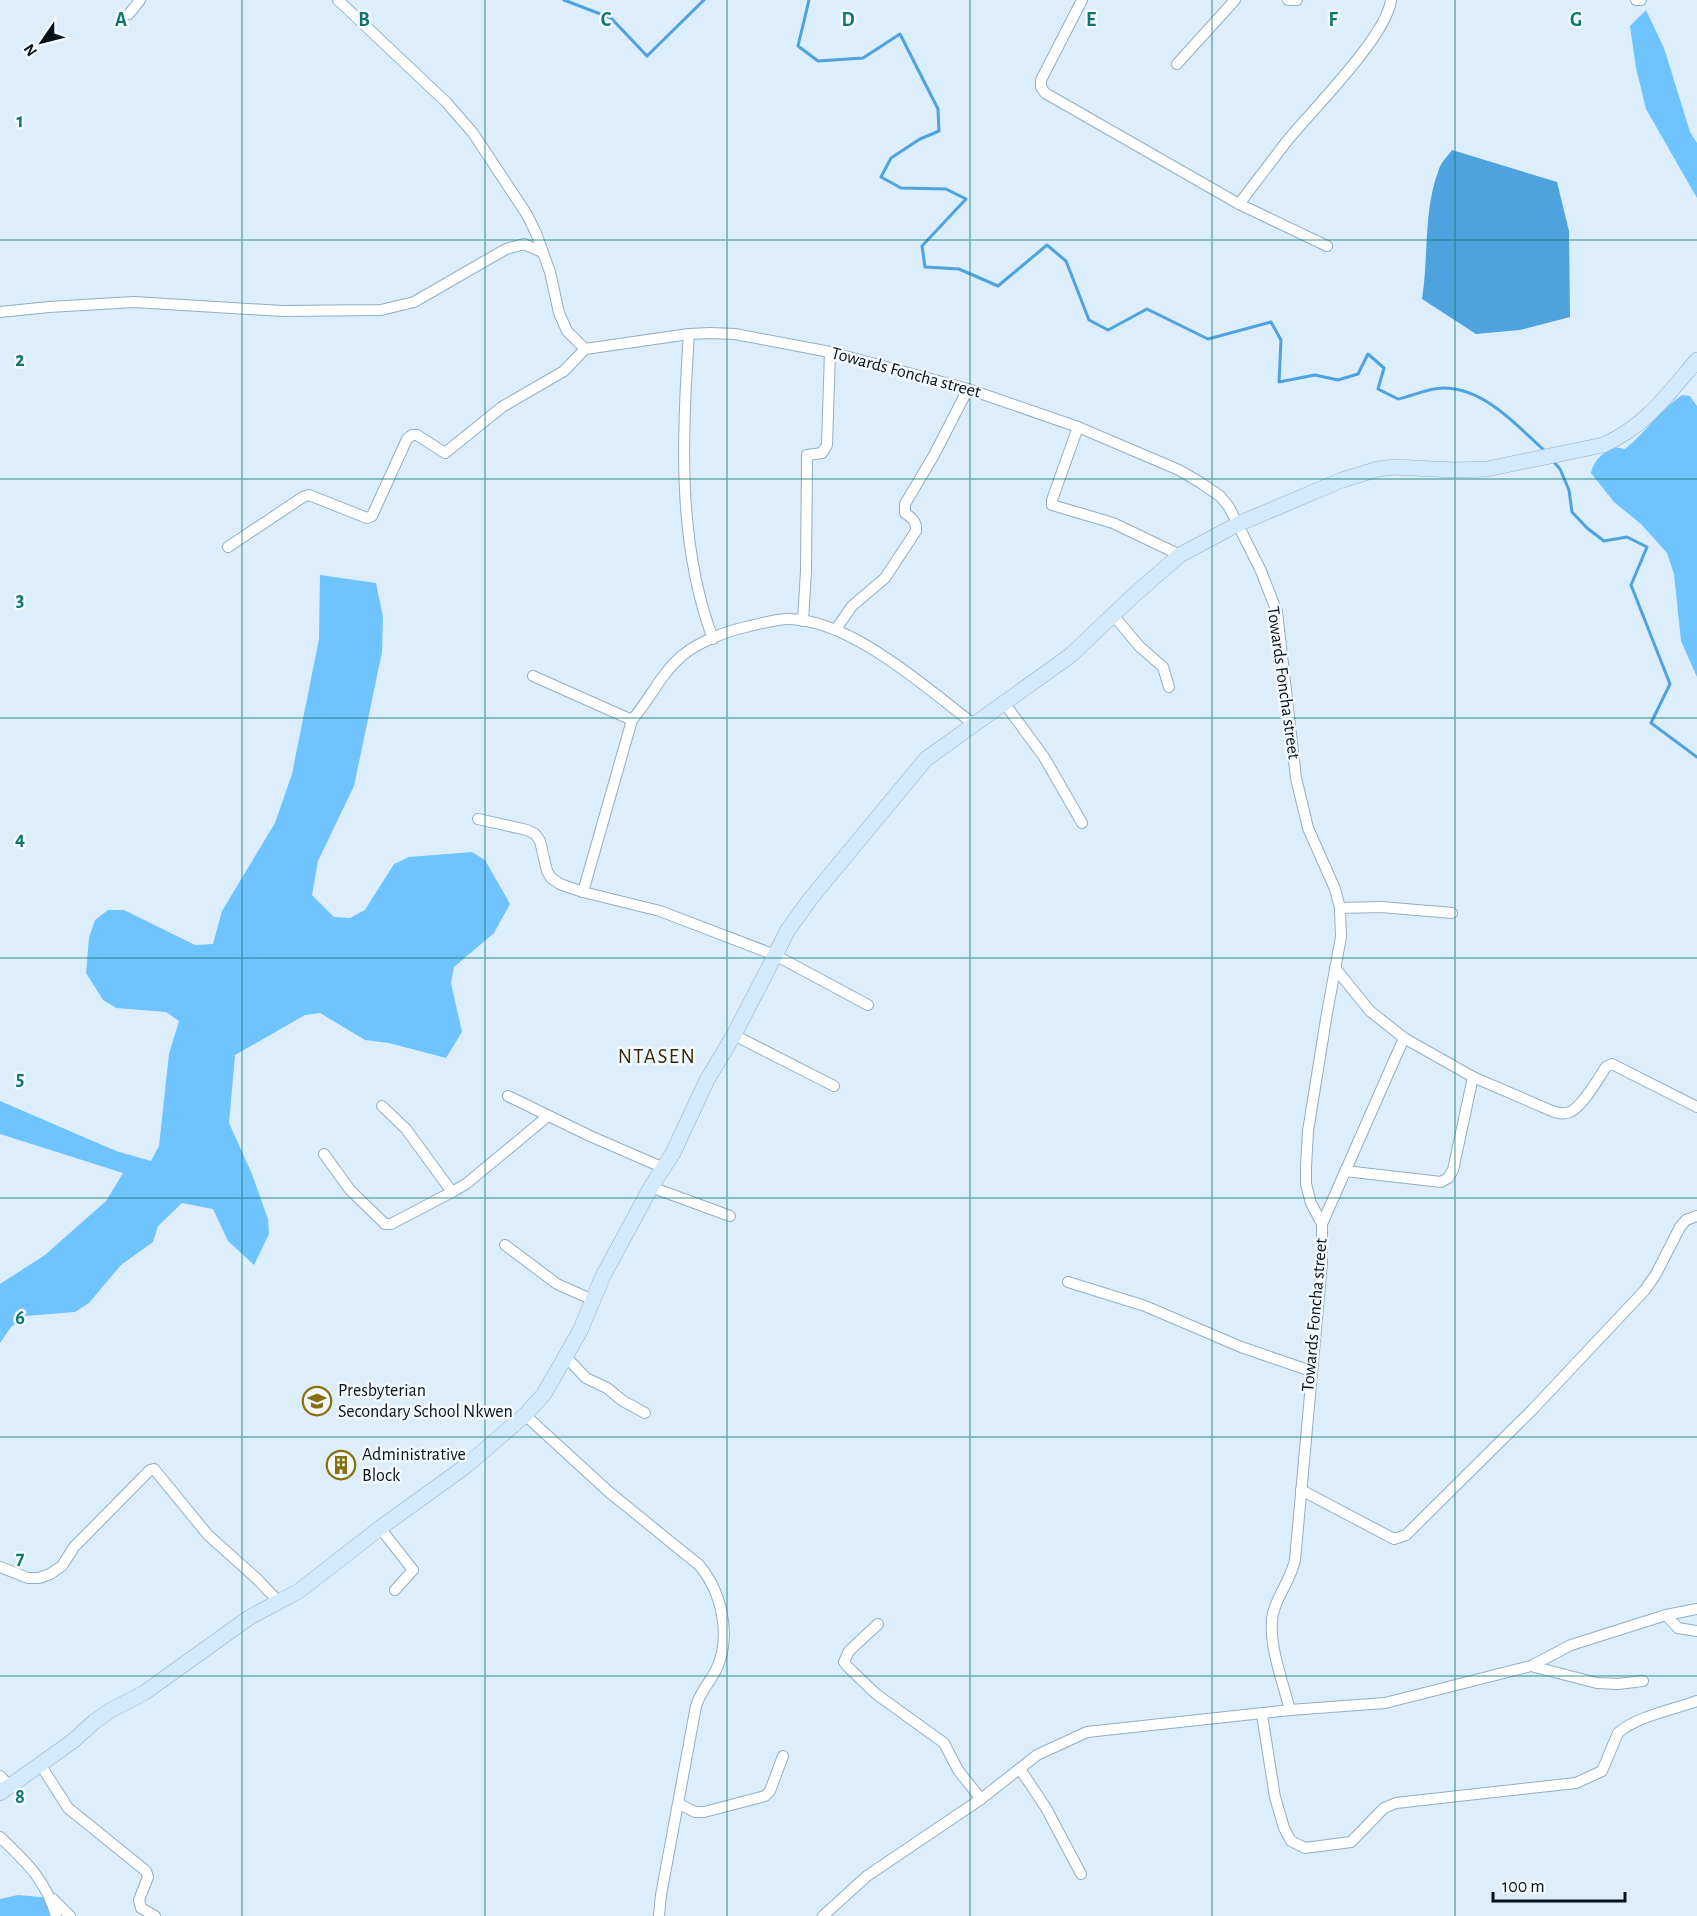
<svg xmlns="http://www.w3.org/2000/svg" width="1697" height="1916" viewBox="0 0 1697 1916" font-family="'Alegreya Sans',sans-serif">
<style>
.forest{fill:#6fc3ff}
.water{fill:#4ea2dd}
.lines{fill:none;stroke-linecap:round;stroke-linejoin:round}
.stream{stroke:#4ea2dd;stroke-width:3}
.street-casing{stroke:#92aec5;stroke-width:12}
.secondary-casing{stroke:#92aec5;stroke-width:16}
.street{stroke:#fff;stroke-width:10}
.secondary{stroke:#d2eafb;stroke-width:15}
.grid{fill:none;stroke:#0f766e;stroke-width:1.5;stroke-opacity:0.55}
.labels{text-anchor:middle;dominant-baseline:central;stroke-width:5;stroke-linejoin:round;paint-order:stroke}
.street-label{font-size:18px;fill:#07121a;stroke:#f3f9fe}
.poi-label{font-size:18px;fill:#07121a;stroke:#f3f9fe;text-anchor:start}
.quarter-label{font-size:21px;letter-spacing:1.5px;fill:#372a00;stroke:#f3f9fe}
.grid-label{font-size:20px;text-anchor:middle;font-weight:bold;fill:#0f766e;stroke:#f3f9fe;stroke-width:5;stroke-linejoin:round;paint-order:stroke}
</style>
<rect width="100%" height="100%" fill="#dceefc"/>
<!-- forest -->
<g class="forest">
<polygon points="1646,10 1664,48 1690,132 1697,143 1697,198 1646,109 1636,68 1630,26"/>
<path d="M1682 395 1690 396 1697 406V677L1681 641 1674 574 1667 553 1641 524 1614 502 1591 473C1594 459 1602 454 1614 447L1625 449C1646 432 1660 410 1682 395Z"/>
<polygon points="320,575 376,583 383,617 382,652 354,786 318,861 312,895 334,917 350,918 365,910 394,864 409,857 472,852 485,860 510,904 494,933 454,967 451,983 462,1032 446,1058 389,1043 365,1040 320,1013 305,1015 235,1055 229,1123 252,1174 268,1219 269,1234 254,1265 228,1241 213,1209 182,1203 158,1226 153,1242 121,1265 89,1303 75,1312 26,1316 11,1327 0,1343 0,1284 45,1255 106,1201 123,1173 0,1134 0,1101 116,1151 151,1161 159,1146 169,1054 179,1021 166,1012 116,1008 103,1000 86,973 89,938 95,920 108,910 124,910 195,945 213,944 222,911 275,823 292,774 319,639"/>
<polygon points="18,1895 51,1898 50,1916 0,1916 0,1899"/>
</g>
<!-- water -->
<path class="water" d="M1452 150 1557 182 1569 231 1570 317 1520 330 1476 334 1422 299C1429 256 1423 210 1439 169 1441 162 1448 156 1452 150Z"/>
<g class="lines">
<!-- stream -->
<g class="stream">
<polyline points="564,0 611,18 647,56 704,0"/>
<path d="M809 0 798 46 818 61 863 58 900 34 938 109 939 131 920 139 891 158 881 177 901 188 946 189 966 199 922 246 925 267 959 269 998 286 1047 245 1066 261 1089 320 1108 330 1147 309 1208 339 1271 322 1281 340 1279 382 1315 375 1338 380 1358 374 1368 354 1384 368 1378 389 1398 399C1412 396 1429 388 1443 388 1485 388 1517 426 1545 451"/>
<polyline points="1553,461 1560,469 1569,490 1572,512 1587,528 1604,541 1627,537 1647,547 1631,585 1670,684 1651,723 1697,757"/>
</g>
<!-- street casing -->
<g class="street-casing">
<g id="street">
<path d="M338 0 446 102 473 133 526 213 536 233 550 272 559 313 567 331 585 349 689 334 710 333 735 334 830 352 968 389 1078 427 1179 470 1201 483 1220 496 1229 507 1261 571 1277 612 1296 778 1308 828 1335 889 1340 908 1341 937 1327 1013 1308 1131 1306 1167V1184L1311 1203 1322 1224V1263L1295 1560C1291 1578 1281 1590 1275 1607 1264 1634 1283 1682 1290 1710"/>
<polyline points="1082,0 1041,80 1041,87 1045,93 1239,204 1327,246"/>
<polyline points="1288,0 1297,0"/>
<polyline points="1636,0 1641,0"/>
<polyline points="129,14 140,0"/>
<polyline points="1177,64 1235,0"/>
<path d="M1239 204C1255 183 1271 162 1287 141 1312 110 1387 36 1391 0"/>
<polyline points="0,312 49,307 134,302 282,311 381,310 414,302 506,249 524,244 542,252"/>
<path d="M689 334C682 435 677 543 713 639"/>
<polyline points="1078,427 1052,500 1052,505 1113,523 1180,555"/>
<polyline points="228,547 303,497 309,495 367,518 372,516 407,439 412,435 417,435 445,453 502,407 564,371 585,349"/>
<polyline points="1113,615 1140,647 1163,667 1169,687"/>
<polyline points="803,621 806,571 807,460 807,455 822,453 827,445 830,352"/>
<path d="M836 629 852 606 885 578 916 531C917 522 912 518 905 513V504L934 455 968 389"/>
<path d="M533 676 632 720C650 699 662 672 683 655 698 642 727 631 746 627 759 624 772 620 786 619 850 618 926 688 975 725"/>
<polyline points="1005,704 1044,757 1082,823"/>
<polyline points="478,819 527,830 535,834 540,841 547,871 551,878 560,884 583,892 660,911 775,955 868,1005"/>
<polyline points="583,892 632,720"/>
<polyline points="1340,908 1381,907 1452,913"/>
<path d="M1335 968 1370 1011 1404 1038 1473 1077 1552 1111C1558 1113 1564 1115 1570 1112 1583 1106 1598 1079 1606 1067L1612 1064 1697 1107"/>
<polyline points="734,1035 834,1086"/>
<polyline points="508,1096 590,1136 664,1168"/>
<polyline points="382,1106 406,1129 452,1192 466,1184 548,1116"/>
<polyline points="324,1154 350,1190 385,1224 391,1224 452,1192"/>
<polyline points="1345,1171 1441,1182 1448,1178 1453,1170 1473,1077"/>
<polyline points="651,1187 730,1216"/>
<polyline points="1322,1224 1404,1038"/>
<polyline points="505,1245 557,1284 593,1300"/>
<polyline points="1068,1282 1145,1306 1241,1347 1311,1371"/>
<polyline points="566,1357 586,1378 607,1388 623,1401 645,1413"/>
<path d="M525 1415 609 1492 699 1565C722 1592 732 1637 716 1670 710 1682 700 1692 696 1706L661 1895 659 1916"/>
<polyline points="1301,1490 1394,1539 1406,1535 1534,1408 1645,1290 1656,1274 1680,1227 1686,1220 1697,1216"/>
<polyline points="380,1528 413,1570 395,1590"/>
<polyline points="0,1567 28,1578 39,1578 50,1574 62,1566 74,1547 150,1470 154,1469 208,1535 256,1578 280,1603"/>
<polyline points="1666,1615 1678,1628 1697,1631"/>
<polyline points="878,1624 849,1651 844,1662 847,1666 876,1694 944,1743 958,1770 981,1799"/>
<polyline points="1531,1666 1597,1683 1618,1684 1643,1681"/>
<path d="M1262 1715 1275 1797 1284 1828 1291 1841 1305 1848 1351 1842 1384 1808 1396 1803 1576 1783 1602 1771 1618 1733C1635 1717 1675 1709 1697 1701"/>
<polyline points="40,1764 68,1808 146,1871 148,1877 139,1900 141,1908 155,1916"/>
<polyline points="1020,1769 1046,1808 1081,1874"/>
<polyline points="0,1776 10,1786"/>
<polyline points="679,1804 695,1812 704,1812 765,1796 770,1791 783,1756"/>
<path d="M0 1837C26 1862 46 1880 56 1916"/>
<polyline points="53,1899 70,1916"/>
<polyline points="823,1916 867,1876 981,1799 1037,1755 1087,1732 1290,1710 1385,1703 1531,1666 1571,1645 1666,1615 1697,1609"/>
</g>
</g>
<!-- secondary casing -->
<g class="secondary-casing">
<path id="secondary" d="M0 1793 73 1741 94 1722 111 1710 144 1693 250 1617 299 1591 380 1528 466 1466 525 1415 544 1394 580 1331 603 1276 651 1187 673 1153 707 1080 734 1035 788 930 811 898 926 759 1071 655 1134 595 1180 555 1238 524 1342 480 1378 469 1394 467 1454 470 1487 469 1603 445C1645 427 1668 394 1697 360"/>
</g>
<!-- street -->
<use href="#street" class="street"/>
<!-- secondary -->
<use href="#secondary" class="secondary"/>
</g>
<!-- grid -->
<path class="grid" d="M242 0V1916M485 0V1916M727 0V1916M970 0V1916M1212 0V1916M1455 0V1916M0 240H1697M0 479H1697M0 718H1697M0 958H1697M0 1198H1697M0 1437H1697M0 1676H1697"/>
<!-- icons -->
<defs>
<g id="school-ring" transform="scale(1.5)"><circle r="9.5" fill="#f3f9fe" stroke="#896f0f" stroke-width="1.5"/><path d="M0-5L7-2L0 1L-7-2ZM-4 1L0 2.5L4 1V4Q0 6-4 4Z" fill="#896f0f"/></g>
<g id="building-ring" transform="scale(1.5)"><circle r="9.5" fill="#f3f9fe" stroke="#896f0f" stroke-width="1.5"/><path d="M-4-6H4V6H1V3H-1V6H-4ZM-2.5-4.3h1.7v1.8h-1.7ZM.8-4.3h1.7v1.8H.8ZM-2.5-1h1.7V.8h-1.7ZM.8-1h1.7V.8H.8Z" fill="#896f0f"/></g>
</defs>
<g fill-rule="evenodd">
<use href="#school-ring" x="317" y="1401"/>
<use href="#building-ring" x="341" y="1465"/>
</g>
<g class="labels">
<!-- street labels -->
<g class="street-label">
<text transform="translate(906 373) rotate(15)">Towards Foncha street</text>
<text transform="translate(1283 683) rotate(82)">Towards Foncha street</text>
<text transform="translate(1315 1315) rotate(-85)">Towards Foncha street</text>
</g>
<!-- poi labels -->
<g class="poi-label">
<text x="338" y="1391">Presbyterian<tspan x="338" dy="21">Secondary School Nkwen</tspan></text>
<text x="362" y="1455">Administrative<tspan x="362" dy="21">Block</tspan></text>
</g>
<!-- quarter labels -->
<g class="quarter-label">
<text x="657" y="1056">NTASEN</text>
</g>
</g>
<g class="grid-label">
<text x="121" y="26">A</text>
<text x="364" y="26">B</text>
<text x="606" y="26">C</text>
<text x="848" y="26">D</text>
<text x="1091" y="26">E</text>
<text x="1333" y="26">F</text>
<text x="1576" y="26">G</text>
<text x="20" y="127">1</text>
<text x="20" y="366">2</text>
<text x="20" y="606">3</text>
<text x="20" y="845">4</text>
<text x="20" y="1085">5</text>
<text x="20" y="1324">6</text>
<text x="20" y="1564">7</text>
<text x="20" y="1803">8</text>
</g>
<!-- north arrow -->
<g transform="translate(42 42) rotate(235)" stroke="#f3f9fe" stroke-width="4.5" paint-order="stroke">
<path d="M0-4.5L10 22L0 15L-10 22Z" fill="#07121a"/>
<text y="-9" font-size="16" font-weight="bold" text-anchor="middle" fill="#07121a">N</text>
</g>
<!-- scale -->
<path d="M1493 1892v9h132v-9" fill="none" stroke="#07121a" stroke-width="3"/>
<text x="1502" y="1892" font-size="18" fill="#07121a" stroke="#f3f9fe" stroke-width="4.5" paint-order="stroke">100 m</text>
</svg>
